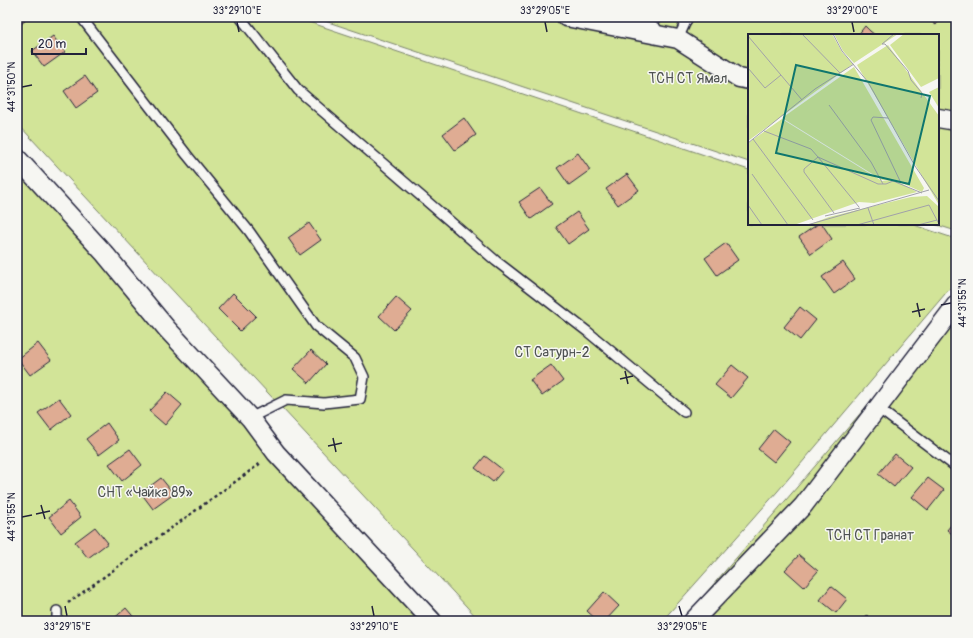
<svg xmlns="http://www.w3.org/2000/svg" width="973" height="638" viewBox="0 0 973 638" font-family="Pangolin,sans-serif">
<style>
.green{fill:#d2e498;stroke:#7a836a}
.building{fill:#dfac93;stroke:#22223b}
.lines{fill:none;stroke-linecap:round;stroke-linejoin:round}
.lane-casing{stroke:#22223b;stroke-width:12}
.street-casing{stroke:#22223b;stroke-width:21}
.path{stroke:#22223b;stroke-width:2.5;stroke-dasharray:3 3;stroke-linecap:butt}
.lane{stroke:#f6f6f2;stroke-width:9}
.street{stroke:#f6f6f2;stroke-width:18}
.ticks{fill:none;stroke:#22223b;stroke-width:1.5}
.labels{text-anchor:middle;dominant-baseline:central;stroke-width:3;stroke-linejoin:round;paint-order:stroke}
.park-label{font-size:14px;fill:#4e5252;stroke:#f6f6f2}
.inset-road{fill:none;stroke:#a1a1a9;stroke-width:1}
.view{fill:#0f766e;fill-opacity:0.15;stroke:#0f766e;stroke-width:2}
.inset-edge{fill:none;stroke:#22223b;stroke-width:2}
.neatline{fill:none;stroke:#22223b;stroke-width:1.5}
.ticks-label{font-size:10px;text-anchor:middle;fill:#22223b}
</style>
<rect width="100%" height="100%" fill="#f6f6f2"/>
<filter id="ink" filterUnits="userSpaceOnUse"><feTurbulence type="fractalNoise" baseFrequency=".025" numOctaves="2"/><feDisplacementMap in="SourceGraphic" scale="8" xChannelSelector="R" yChannelSelector="G"/><feConvolveMatrix kernelMatrix="1 2 1 2 8 2 1 2 1" color-interpolation-filters="sRGB"/></filter>
<g filter="url(#ink)">
<!-- green -->
<g class="green">
<polygon points="17,17 294,17 749,170 749,224 911,224 956,239 956,281 777,492 662,621 480,621 17,123"/>
<polygon points="313,17 956,17 956,231 934,224 938,224 938,35 749,35 749,162"/>
<polygon points="17,170 446,621 17,621"/>
<polygon points="956,302 956,621 682,621"/>
</g>
<!-- building -->
<g class="building">
<polygon points="17,17 22,17 25,21 17,27"/>
<polygon points="925,17 942,17 936,25"/>
<polygon points="865,26 870,31 875,35 858,35"/>
<polygon points="53,36 65,52 44,67 32,51"/>
<polygon points="85,76 97,93 76,108 64,91"/>
<polygon points="464,118 476,135 455,150 443,134"/>
<polygon points="578,153 590,170 569,185 557,168"/>
<polygon points="627,174 639,190 618,205 606,189"/>
<polygon points="540,188 552,204 531,219 519,202"/>
<polygon points="577,212 589,229 568,244 556,227"/>
<polygon points="309,223 321,240 300,255 288,238"/>
<polygon points="818,224 822,224 832,239 811,254 799,237"/>
<polygon points="726,243 738,260 717,275 705,258"/>
<polygon points="843,262 855,279 834,294 822,277"/>
<polygon points="233,293 256,316 240,331 218,309"/>
<polygon points="396,297 412,311 394,330 379,316"/>
<polygon points="800,307 816,320 800,340 784,327"/>
<polygon points="38,343 51,360 30,375 18,359"/>
<polygon points="311,350 326,364 309,383 293,369"/>
<polygon points="551,365 563,381 542,396 530,380"/>
<polygon points="732,365 748,378 731,398 715,385"/>
<polygon points="167,392 182,405 165,425 149,411"/>
<polygon points="59,398 71,414 51,430 38,413"/>
<polygon points="107,423 119,440 99,455 86,439"/>
<polygon points="774,429 790,442 774,462 758,449"/>
<polygon points="130,449 142,465 122,481 109,464"/>
<polygon points="895,454 911,467 894,487 878,474"/>
<polygon points="485,456 503,470 493,482 475,468"/>
<polygon points="161,478 174,494 153,509 141,493"/>
<polygon points="928,478 944,490 928,510 912,497"/>
<polygon points="69,501 81,517 61,533 49,517"/>
<polygon points="956,519 956,537 947,530"/>
<polygon points="95,527 108,543 88,558 75,542"/>
<polygon points="799,555 818,571 804,587 785,570"/>
<polygon points="831,586 847,599 836,613 820,600"/>
<polygon points="604,592 619,606 605,621 598,621 587,611"/>
<polygon points="126,608 137,621 111,621"/>
<polygon points="867,615 873,621 861,621"/>
</g>
<g class="lines">
<!-- lane casing -->
<g class="lane-casing">
<g id="lane">
<polyline points="81,17 187,155 249,231 316,326 355,358 364,377 360,399 324,403 286,400 250,418"/>
<polyline points="240,17 298,90 496,261 588,332 684,412"/>
<polyline points="638,17 646,24 656,28"/>
<polyline points="676,39 678,39 688,17"/>
<polyline points="878,408 956,467"/>
<polyline points="57,621 57,611"/>
</g>
</g>
<!-- street casing -->
<g class="street-casing">
<g id="street">
<polyline points="566,17 678,39 739,78 749,80"/>
<polyline points="938,118 956,121"/>
<polyline points="17,158 105,254 167,329 250,418 276,453 432,621"/>
<polyline points="693,621 803,506 956,305"/>
</g>
</g>
<!-- path -->
<polyline class="path" points="68,603 261,463"/>
<!-- lane -->
<use href="#lane" class="lane"/>
<!-- street -->
<use href="#street" class="street"/>
</g>
</g>
<!-- ticks -->
<path class="ticks" d="M237 22 239 32M545 22 547 32M852 22 854 32M22 87 32 85M917 303 920 317M941 305 951 303M912 312 925 309M625 371 628 384M620 379 633 376M333 438 336 452M328 446 342 443M41 505 45 519M36 514 50 511M22 517 32 515M65 606 67 616M372 606 374 616M679 606 682 616"/>
<g class="labels">
<!-- park labels -->
<g class="park-label">
<text x="688" y="78">ТСН СТ Ямал</text>
<text x="552" y="352">СТ Сатурн-2</text>
<text x="145" y="492">СНТ «Чайка 89»</text>
<text x="870" y="535">ТСН СТ Гранат</text>
</g>
</g>
<!-- overview -->
<g transform="translate(748 34)">
<rect width="191" height="191" fill="#f6f6f2"/>
<path d="M0 0H84L94 18 105 30 0 107ZM86 0H150L106 29 95 17ZM156 0H191V44L173 53 142 11ZM140 11 191 82V171L109 31ZM106 33 176 154 174 158 145 145 169 158 126 169 111 168 46 191H0V109L34 85 134 147 141 146H134L34 84ZM191 53V74L181 58ZM179 162 191 173V191H60L81 183 163 163Z" fill="#d2e498"/>
<path class="inset-road" d="M54 0 92 39M85 0 94 17 120 48 167 132 191 167M146 0 134 10H137L160 37 163 46 174 59 173 64M0 2 54 66M0 34 17 54 33 41M81 71 123 128 135 150M140 84 125 83 123 86 153 149M16 97 63 115 70 123 130 150H138L145 147 174 159M5 105 65 186M0 109 67 55 106 30M4 140 40 191M0 171 14 191M120 174 126 191M86 179 56 138V135L70 123 111 173M77 182 112 174M59 191 181 156M109 191 181 171 191 190M170 191 189 186"/>
<path class="view" d="M48 31 182 62 161 150 28 119Z"/>
<rect width="191" height="191" class="inset-edge"/>
</g>
<!-- margin -->
<rect width="973" height="638" fill="none" stroke="#f6f6f2" stroke-width="44"/>
<!-- scale -->
<path d="M32 48v6h54v-6" fill="none" stroke="#22223b" stroke-width="2"/>
<text x="38" y="48" font-size="12" fill="#22223b" stroke="#f6f6f2" stroke-width="3" paint-order="stroke">20 m</text>
<rect x="22" y="22" width="929" height="594" class="neatline"/>
<g class="ticks-label">
<text x="237" y="14">33°29'10"E</text>
<text x="545" y="14">33°29'05"E</text>
<text x="852" y="14">33°29'00"E</text>
<text transform="translate(11 87) rotate(-90)" y="4">44°31'50"N</text>
<text transform="translate(962 303) rotate(-90)" y="4">44°31'55"N</text>
<text transform="translate(11 517) rotate(-90)" y="4">44°31'55"N</text>
<text x="67" y="630">33°29'15"E</text>
<text x="374" y="630">33°29'10"E</text>
<text x="682" y="630">33°29'05"E</text>
</g>
</svg>
